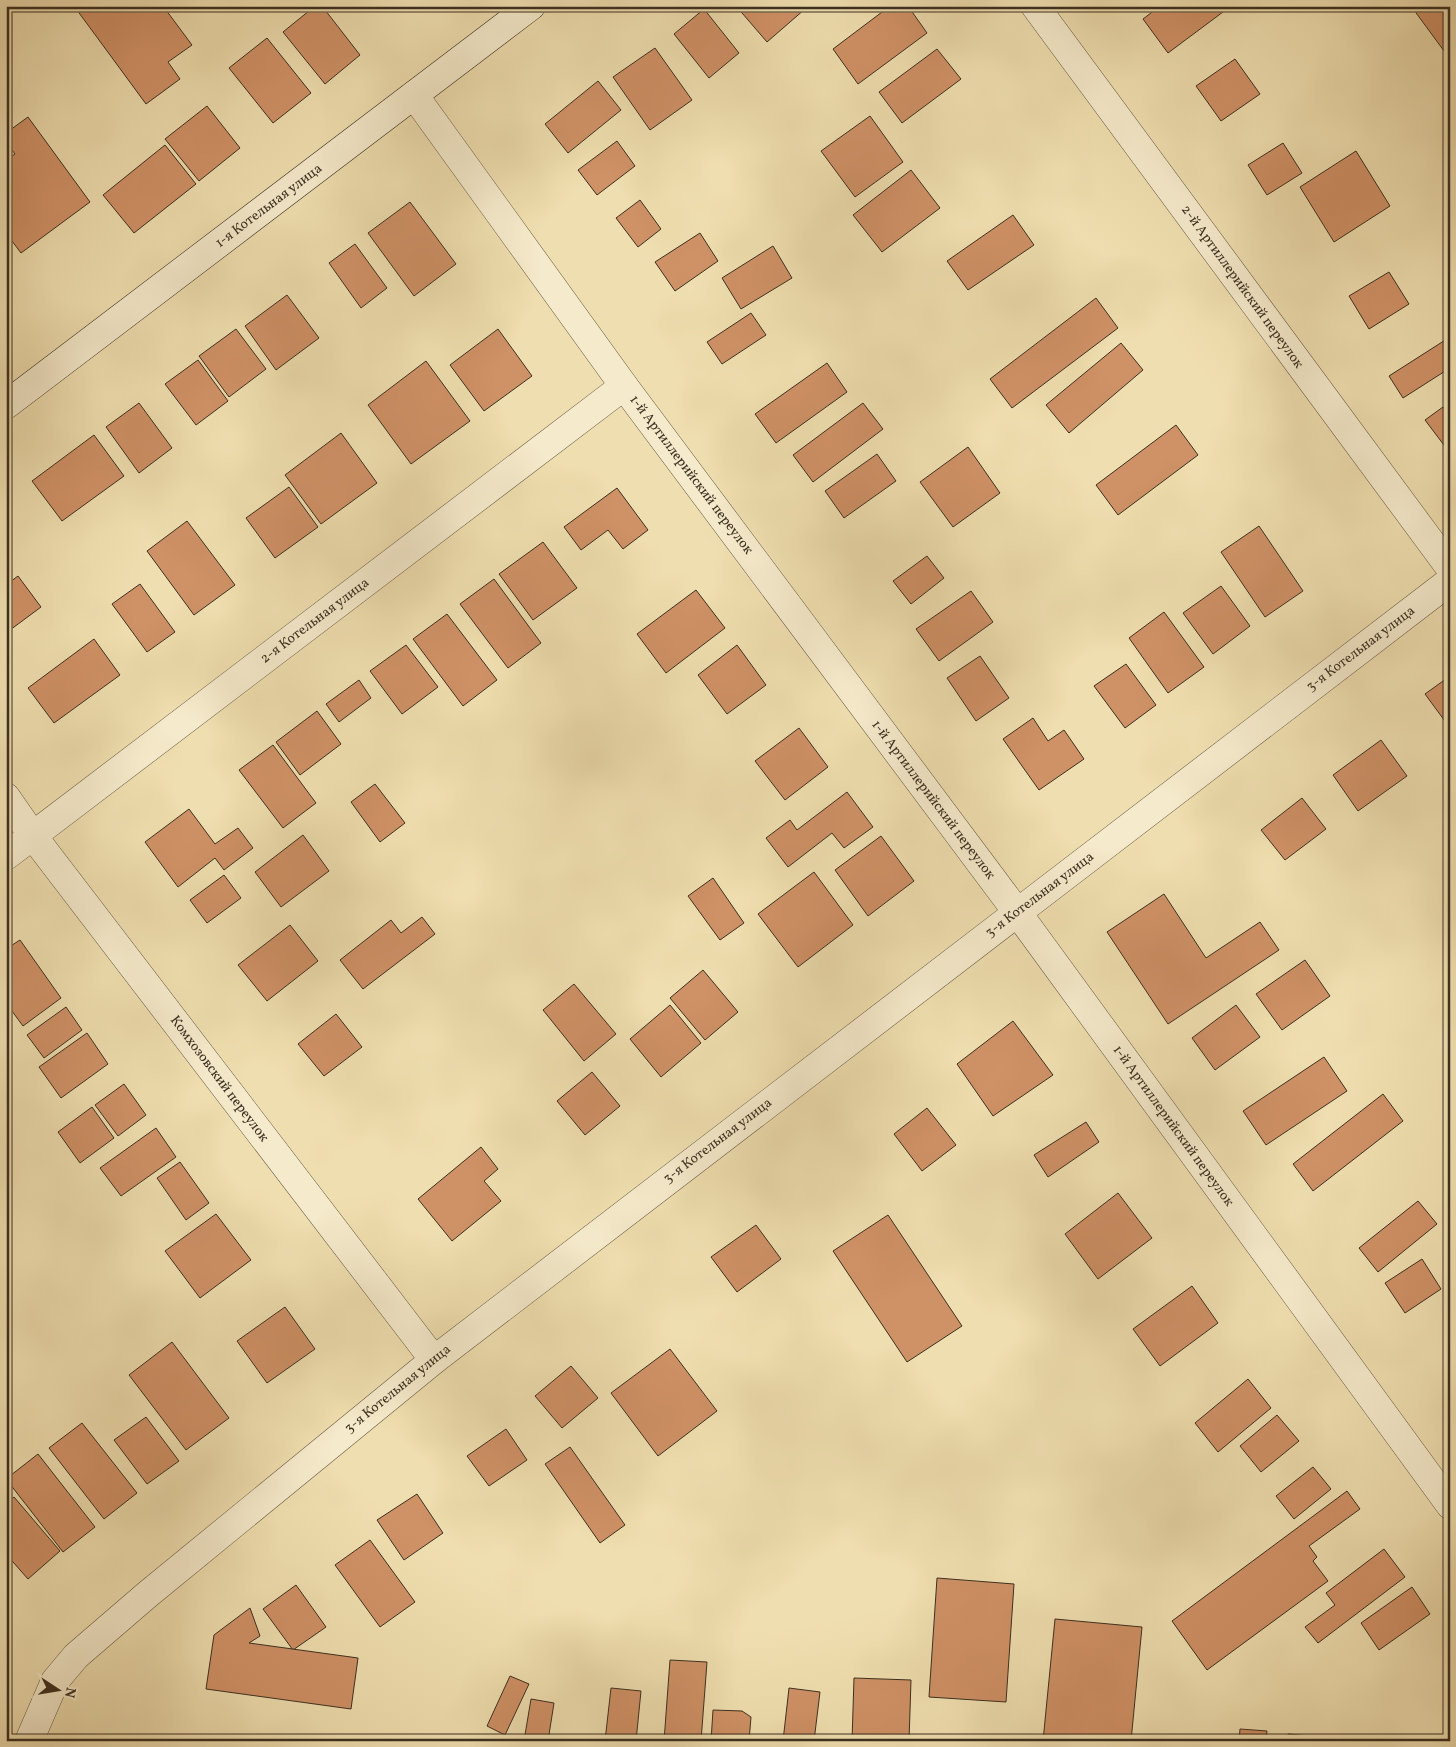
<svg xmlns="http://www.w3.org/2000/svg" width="1456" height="1747" viewBox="0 0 1456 1747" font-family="Vollkorn,serif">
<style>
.building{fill:#cf9166;stroke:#3c3021}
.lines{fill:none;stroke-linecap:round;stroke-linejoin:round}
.street-casing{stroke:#695c44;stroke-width:29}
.secondary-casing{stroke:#3c3021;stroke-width:29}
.street{stroke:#f5eacb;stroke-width:28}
.secondary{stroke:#f5eacb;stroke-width:28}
.labels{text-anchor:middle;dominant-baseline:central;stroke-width:4.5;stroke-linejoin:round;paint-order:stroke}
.street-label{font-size:14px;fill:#3c3021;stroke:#f5eacb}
</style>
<rect width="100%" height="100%" fill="#efdeaf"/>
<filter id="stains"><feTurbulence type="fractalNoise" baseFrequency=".004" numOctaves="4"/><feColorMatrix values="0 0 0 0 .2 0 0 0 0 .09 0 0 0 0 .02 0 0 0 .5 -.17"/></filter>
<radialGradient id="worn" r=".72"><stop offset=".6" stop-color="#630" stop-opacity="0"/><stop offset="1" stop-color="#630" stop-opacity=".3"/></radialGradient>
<!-- building -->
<g class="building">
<polygon points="74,6 163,6 192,45 168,62 180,79 146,104"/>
<polygon points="315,6 322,6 360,55 325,84 283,32"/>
<polygon points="736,6 803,6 805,9 767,42"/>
<polygon points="890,6 908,6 927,33 858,84 833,49"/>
<polygon points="1160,6 1231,6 1168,53 1143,19"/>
<polygon points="1411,6 1450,6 1450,53 1447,55"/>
<polygon points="704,9 739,53 709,78 674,34"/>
<polygon points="267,38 311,93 273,123 229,68"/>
<polygon points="655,48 692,100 650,130 613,77"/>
<polygon points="937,49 961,79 902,123 879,92"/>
<polygon points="1235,59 1260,94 1221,121 1196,86"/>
<polygon points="598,81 621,110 568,153 545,124"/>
<polygon points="207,106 240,148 199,181 165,139"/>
<polygon points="870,116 903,162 855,197 821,151"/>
<polygon points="28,117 90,202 21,253 6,233 6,160 15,154 6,142 6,133"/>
<polygon points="617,141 635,166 597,195 578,170"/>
<polygon points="1283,143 1302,173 1267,195 1248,165"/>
<polygon points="165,145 196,184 134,233 103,195"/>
<polygon points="1356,151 1390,206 1334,242 1300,187"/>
<polygon points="911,170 940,208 882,252 853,215"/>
<polygon points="640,200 661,229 638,247 616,218"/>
<polygon points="410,202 456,264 414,296 368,233"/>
<polygon points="1013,215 1034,245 968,290 947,261"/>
<polygon points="700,233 718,261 675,291 655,262"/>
<polygon points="355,244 387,288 361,308 329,263"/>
<polygon points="773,246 792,278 741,309 722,278"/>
<polygon points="1389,272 1409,304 1369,329 1349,296"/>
<polygon points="287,295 319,338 276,370 245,326"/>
<polygon points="1096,298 1118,328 1012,408 990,379"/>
<polygon points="751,313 766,335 722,364 707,342"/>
<polygon points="236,329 266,369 229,397 199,356"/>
<polygon points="498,329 532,376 484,411 450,365"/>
<polygon points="1450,337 1450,368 1403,398 1389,376"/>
<polygon points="1121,343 1143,370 1069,433 1046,405"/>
<polygon points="198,360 228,401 196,425 165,384"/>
<polygon points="426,361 470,421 411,464 368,405"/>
<polygon points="827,363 847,392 776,443 755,414"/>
<polygon points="139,403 172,448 139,473 106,427"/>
<polygon points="863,403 883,429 813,482 793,455"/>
<polygon points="1443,407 1450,417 1450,453 1425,420"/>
<polygon points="1176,425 1198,455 1118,515 1096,485"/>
<polygon points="341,433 377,483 321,524 285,475"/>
<polygon points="94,435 124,476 62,521 32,481"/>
<polygon points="968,447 1000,493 953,527 920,482"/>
<polygon points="877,454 896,481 844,518 825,491"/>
<polygon points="289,487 318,527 275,558 246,518"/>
<polygon points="617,488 648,530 623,549 608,530 581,550 564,527"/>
<polygon points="187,521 235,585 194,615 147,551"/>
<polygon points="1259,526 1303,591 1265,617 1221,552"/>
<polygon points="543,542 577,588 533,620 499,574"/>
<polygon points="927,556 944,578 911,604 893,581"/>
<polygon points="18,576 41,607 6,633 6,585"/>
<polygon points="494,579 541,643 508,668 460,604"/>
<polygon points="140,584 175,632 147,652 112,604"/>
<polygon points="1221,586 1250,626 1213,654 1183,613"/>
<polygon points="696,590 725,628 666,673 637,634"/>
<polygon points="971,591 993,622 939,661 916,629"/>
<polygon points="1164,612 1204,667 1168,693 1129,638"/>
<polygon points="447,614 497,680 463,706 413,639"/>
<polygon points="94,639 120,675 54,723 28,688"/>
<polygon points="406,645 438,687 402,714 370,671"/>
<polygon points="737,645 766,685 727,714 698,675"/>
<polygon points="980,656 1009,698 976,721 947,678"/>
<polygon points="1126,664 1156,705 1125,728 1094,686"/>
<polygon points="1450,676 1450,728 1425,694"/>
<polygon points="359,680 371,698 339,722 326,704"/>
<polygon points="317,711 341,744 300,775 276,742"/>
<polygon points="1033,718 1048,741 1064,730 1084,759 1039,790 1003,739"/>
<polygon points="799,728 828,767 785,800 755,761"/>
<polygon points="1381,740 1407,776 1358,811 1333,775"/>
<polygon points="273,745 316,803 283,828 239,770"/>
<polygon points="375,784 405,823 380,842 351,802"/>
<polygon points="847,792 873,827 844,848 832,833 788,867 766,838 790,820 797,830"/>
<polygon points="1302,798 1326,829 1285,860 1261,830"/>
<polygon points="189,809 215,844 238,828 253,848 224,870 215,858 178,887 145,842"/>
<polygon points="303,835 329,871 281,907 255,872"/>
<polygon points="881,836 914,881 868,916 835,870"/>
<polygon points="814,872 853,925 798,967 758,914"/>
<polygon points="224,875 241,898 207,923 190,900"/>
<polygon points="713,878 744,923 720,940 688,896"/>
<polygon points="1164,894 1206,958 1260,922 1279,950 1168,1024 1107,932"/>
<polygon points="422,917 435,934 363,989 340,960 391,920 401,933"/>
<polygon points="290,925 318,961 267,1001 238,965"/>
<polygon points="20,940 61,998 23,1026 6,1003 6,949"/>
<polygon points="1305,960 1330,996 1282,1030 1256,994"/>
<polygon points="703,970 738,1012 705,1040 670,998"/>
<polygon points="574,984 616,1034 584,1061 543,1010"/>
<polygon points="670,1005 701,1043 661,1077 630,1039"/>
<polygon points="1236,1005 1260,1037 1215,1070 1192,1038"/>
<polygon points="66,1007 82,1030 44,1058 27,1035"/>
<polygon points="336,1014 362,1047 324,1076 298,1044"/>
<polygon points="1013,1021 1053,1075 993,1116 957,1064"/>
<polygon points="87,1033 108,1064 61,1098 39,1067"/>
<polygon points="1324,1057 1347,1091 1266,1145 1243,1111"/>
<polygon points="592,1072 620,1106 585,1135 557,1101"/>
<polygon points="124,1084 146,1115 118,1136 95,1105"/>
<polygon points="1383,1094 1403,1121 1313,1191 1293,1164"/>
<polygon points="92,1107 114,1138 80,1163 58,1132"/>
<polygon points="927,1108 956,1145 922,1171 894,1134"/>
<polygon points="1086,1122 1099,1142 1048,1177 1034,1155"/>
<polygon points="156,1128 176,1157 121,1196 100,1168"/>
<polygon points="481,1147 498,1169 484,1181 501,1201 452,1241 418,1199"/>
<polygon points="180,1162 209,1203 186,1220 157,1178"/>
<polygon points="1118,1193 1152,1238 1098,1279 1065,1234"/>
<polygon points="1418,1201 1437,1224 1378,1272 1359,1248"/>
<polygon points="216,1214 251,1260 200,1298 165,1251"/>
<polygon points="888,1215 962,1326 907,1362 833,1251"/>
<polygon points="756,1225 781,1259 737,1292 711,1257"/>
<polygon points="1422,1259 1441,1289 1405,1313 1385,1283"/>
<polygon points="1192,1286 1218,1323 1160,1366 1133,1329"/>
<polygon points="285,1307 315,1349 267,1383 237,1341"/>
<polygon points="172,1342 229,1418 186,1450 129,1375"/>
<polygon points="670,1349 717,1411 658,1456 611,1393"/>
<polygon points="571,1366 598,1398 562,1428 535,1396"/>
<polygon points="1248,1379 1271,1408 1218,1452 1195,1423"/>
<polygon points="1277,1415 1299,1441 1261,1472 1240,1446"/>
<polygon points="146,1417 179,1461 147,1484 114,1440"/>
<polygon points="82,1423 137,1493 104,1519 49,1448"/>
<polygon points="506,1429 527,1460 489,1486 467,1456"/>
<polygon points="570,1447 625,1525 600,1543 545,1464"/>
<polygon points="38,1454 95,1527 63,1552 6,1479"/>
<polygon points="1313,1467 1331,1489 1294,1519 1276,1496"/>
<polygon points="1347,1491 1360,1509 1309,1546 1317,1557 1313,1561 1328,1581 1207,1670 1172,1621"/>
<polygon points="417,1494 443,1533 404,1560 377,1520"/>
<polygon points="14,1497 60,1551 28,1579 6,1554 6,1504"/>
<polygon points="370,1540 415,1602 380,1627 335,1565"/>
<polygon points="1384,1549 1405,1577 1318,1643 1305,1627 1335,1605 1326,1593"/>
<polygon points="937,1578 1014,1584 1006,1702 929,1697"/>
<polygon points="296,1585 326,1627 293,1650 263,1609"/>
<polygon points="1412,1587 1430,1614 1379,1650 1361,1623"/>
<polygon points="250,1608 260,1636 249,1643 358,1658 351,1709 206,1689 214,1635"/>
<polygon points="1055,1619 1142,1627 1131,1741 1043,1741"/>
<polygon points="670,1660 707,1662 701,1741 664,1741"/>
<polygon points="510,1676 529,1684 505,1735 487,1726"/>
<polygon points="854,1678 911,1680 909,1741 852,1741"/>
<polygon points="611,1688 641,1691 636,1741 605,1741"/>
<polygon points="789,1688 820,1692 814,1741 783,1741"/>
<polygon points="531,1699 554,1703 548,1741 524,1741"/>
<polygon points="713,1710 742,1711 751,1717 749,1741 711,1741"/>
<polygon points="1240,1729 1267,1731 1266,1741 1239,1741"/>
<polygon points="1288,1734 1347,1739 1346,1741 1288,1741"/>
</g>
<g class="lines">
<!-- street casing -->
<g class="street-casing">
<g id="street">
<polyline points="1035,6 1450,568"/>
<polyline points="414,95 624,386 1017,912 1450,1505"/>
<polyline points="6,797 33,836 434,1360"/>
<polyline points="6,856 624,386"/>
<polyline points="29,1741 55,1681 76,1656 148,1594 434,1360 1450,581"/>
</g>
</g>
<!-- secondary casing -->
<g class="secondary-casing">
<polyline id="secondary" points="6,405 531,6"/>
</g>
<!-- street -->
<use href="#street" class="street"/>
<!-- secondary -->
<use href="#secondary" class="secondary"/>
</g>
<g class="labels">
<!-- street labels -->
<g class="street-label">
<text transform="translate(269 206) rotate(-37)">1-я Котельная улица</text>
<text transform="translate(1242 287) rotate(54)">2-й Артиллерийский переулок</text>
<text transform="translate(691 475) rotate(53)">1-й Артиллерийский переулок</text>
<text transform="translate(315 621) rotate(-37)">2-я Котельная улица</text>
<text transform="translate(1361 649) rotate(-37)">3-я Котельная улица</text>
<text transform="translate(933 800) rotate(53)">1-й Артиллерийский переулок</text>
<text transform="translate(1040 895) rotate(-37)">3-я Котельная улица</text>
<text transform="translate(219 1079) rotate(53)">Комхозовский переулок</text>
<text transform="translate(1173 1126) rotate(54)">1-й Артиллерийский переулок</text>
<text transform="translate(718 1141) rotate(-37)">3-я Котельная улица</text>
<text transform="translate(398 1389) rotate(-39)">3-я Котельная улица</text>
</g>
</g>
<!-- margin -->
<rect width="1456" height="1747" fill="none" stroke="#efdeaf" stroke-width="25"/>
<rect x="8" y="8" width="1441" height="1732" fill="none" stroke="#3c3021" stroke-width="2.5"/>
<rect x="12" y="12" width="1431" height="1722" fill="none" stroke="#3c3021"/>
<!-- north arrow -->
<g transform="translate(58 1690) rotate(102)" stroke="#f5eacb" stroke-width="4" paint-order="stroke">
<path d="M0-4L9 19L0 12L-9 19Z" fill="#3c3021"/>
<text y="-8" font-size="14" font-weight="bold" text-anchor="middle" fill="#3c3021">N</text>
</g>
<rect width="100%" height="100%" filter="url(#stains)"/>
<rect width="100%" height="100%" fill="url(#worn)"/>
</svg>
